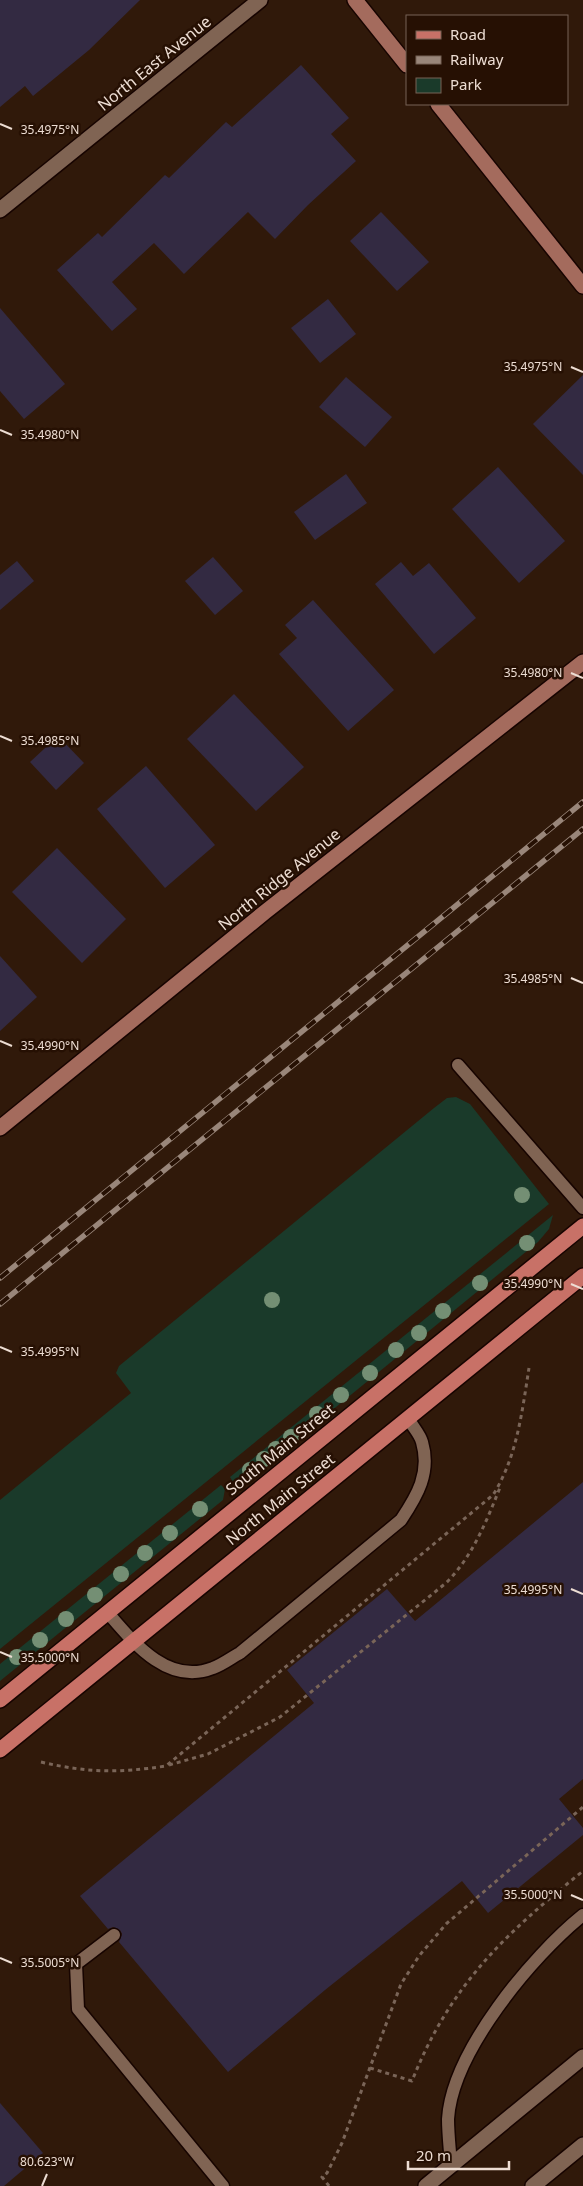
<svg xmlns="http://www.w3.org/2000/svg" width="583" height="2186" viewBox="0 0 583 2186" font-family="'Noto Sans',sans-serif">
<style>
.green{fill:#1a3a2a}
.building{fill:#332a42}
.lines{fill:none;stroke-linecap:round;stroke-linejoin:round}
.lane-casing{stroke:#170400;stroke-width:15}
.street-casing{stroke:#170400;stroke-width:18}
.secondary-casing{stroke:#170400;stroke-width:18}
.primary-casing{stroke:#170400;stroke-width:18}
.path{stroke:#7a6558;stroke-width:3;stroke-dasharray:4 4;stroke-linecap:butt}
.lane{stroke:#806453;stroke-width:12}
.street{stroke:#806453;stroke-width:15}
.secondary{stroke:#a46b5d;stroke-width:15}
.primary{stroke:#c87167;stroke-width:15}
.rail-casing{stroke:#99867a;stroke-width:5.5}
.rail{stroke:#261003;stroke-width:4;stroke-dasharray:11;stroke-linecap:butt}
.tree{fill:#748f74}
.ticks{fill:none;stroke:#edddd3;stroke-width:2}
.labels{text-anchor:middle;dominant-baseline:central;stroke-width:5;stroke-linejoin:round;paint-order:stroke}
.street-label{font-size:16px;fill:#edddd3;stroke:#261003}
.ticks-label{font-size:12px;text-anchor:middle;fill:#edddd3;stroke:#261003;stroke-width:5;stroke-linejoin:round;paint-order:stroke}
</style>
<rect width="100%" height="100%" fill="#30190a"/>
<!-- green -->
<g class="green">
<polygon points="456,1097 470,1104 549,1204 0,1649 0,1500 131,1393 116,1373 119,1366 434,1108 447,1098"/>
<polygon points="553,1215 549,1229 538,1242 243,1483 233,1482 230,1477"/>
<polygon points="221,1485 225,1489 223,1500 0,1681 0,1664"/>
</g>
<!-- building -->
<g class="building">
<polygon points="0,0 140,0 89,50 33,96 25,86 0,107"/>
<polygon points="301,65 349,118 331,134 356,161 308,205 275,239 248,212 184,274 154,243 112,282 137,309 112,331 57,270 98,233 102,237 165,175 169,178 226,122 232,127"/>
<polygon points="381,212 429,262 397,291 350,241"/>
<polygon points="328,299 356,334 320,363 291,328"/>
<polygon points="0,308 65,384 24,419 0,391"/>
<polygon points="583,375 583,475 533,424"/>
<polygon points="346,377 392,417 365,447 319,407"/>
<polygon points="498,467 565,541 519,583 452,509"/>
<polygon points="346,474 367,503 315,540 294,512"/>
<polygon points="213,557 243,591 215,615 185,581"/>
<polygon points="17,561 34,581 0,610 0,575"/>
<polygon points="401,562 413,576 429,563 476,618 434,654 375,584"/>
<polygon points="313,600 394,690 348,731 279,654 297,638 285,625"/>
<polygon points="234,694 304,767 256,811 187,739"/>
<polygon points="58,736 84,763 56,790 30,762"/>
<polygon points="146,766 215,845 165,888 97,809"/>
<polygon points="57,848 126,919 82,963 12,892"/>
<polygon points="0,956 37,997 0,1031"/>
<polygon points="583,1482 583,1779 559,1799 583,1828 583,1835 488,1913 462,1881 325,1990 228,2072 119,1942 122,1934 120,1930 113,1927 108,1929 80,1896 314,1703 287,1670 387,1589 415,1621"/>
<polygon points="0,2103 43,2153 4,2186 0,2186"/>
</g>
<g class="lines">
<!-- lane casing -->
<g class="lane-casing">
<g id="lane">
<polyline points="458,1065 583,1208"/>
<path d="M108 1613C133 1642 168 1686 213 1668 222 1665 231 1658 240 1653L401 1520C417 1496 431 1473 422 1442 420 1434 412 1426 408 1418"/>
<polyline points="114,1935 76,1964 78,2009 223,2186"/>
<path d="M451 2165C450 2150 448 2134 448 2119 452 2052 532 1956 583 1915"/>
</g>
</g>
<!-- street casing -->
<g class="street-casing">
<g id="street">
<polyline points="0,210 260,0"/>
<polyline points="426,2186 583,2057"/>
<polyline points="533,2186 583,2145"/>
</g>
</g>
<!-- secondary casing -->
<g class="secondary-casing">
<g id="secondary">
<polyline points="355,0 407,65"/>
<polyline points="438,104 583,286"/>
<polyline points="0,1128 265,912 583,662"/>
</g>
</g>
<!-- primary casing -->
<g class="primary-casing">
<g id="primary">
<polyline points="0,1700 583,1226"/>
<polyline points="0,1750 583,1276"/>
</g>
</g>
<!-- path -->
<g class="path">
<path d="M41 1762C88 1773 119 1773 166 1766L493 1495C517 1457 522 1412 529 1368"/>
<path d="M169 1765 208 1754 280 1717 446 1583C473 1556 487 1520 501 1485"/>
<path d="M370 2068 412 2081C450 1985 505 1934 583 1871"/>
<polyline points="329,2186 322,2177 327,2173 342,2143 401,1984 419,1956 446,1924 583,1807"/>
</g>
<!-- lane -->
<use href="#lane" class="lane"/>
<!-- street -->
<use href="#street" class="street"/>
<!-- secondary -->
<use href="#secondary" class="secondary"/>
<!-- primary -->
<use href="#primary" class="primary"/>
<!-- rail casing -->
<g class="rail-casing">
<g id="rail">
<polyline points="0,1278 583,802"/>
<polyline points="0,1304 583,829"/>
</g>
</g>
<!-- rail -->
<use href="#rail" class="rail"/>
</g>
<!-- trees -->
<g class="tree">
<circle cx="522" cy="1195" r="8"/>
<circle cx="527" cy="1243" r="8"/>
<circle cx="480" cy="1283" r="8"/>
<circle cx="272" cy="1300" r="8"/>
<circle cx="443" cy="1311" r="8"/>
<circle cx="419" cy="1333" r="8"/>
<circle cx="396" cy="1350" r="8"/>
<circle cx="370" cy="1373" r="8"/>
<circle cx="341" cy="1395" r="8"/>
<circle cx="317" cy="1414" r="8"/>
<circle cx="291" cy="1437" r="8"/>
<circle cx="276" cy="1449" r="8"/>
<circle cx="264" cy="1459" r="8"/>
<circle cx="250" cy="1470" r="8"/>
<circle cx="200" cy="1509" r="8"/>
<circle cx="170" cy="1533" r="8"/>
<circle cx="145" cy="1553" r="8"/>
<circle cx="121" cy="1574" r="8"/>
<circle cx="95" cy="1595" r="8"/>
<circle cx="66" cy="1619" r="8"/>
<circle cx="40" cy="1640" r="8"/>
<circle cx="17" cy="1657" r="8"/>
</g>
<!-- ticks -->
<path class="ticks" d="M0 124 12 129M571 367 583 372M0 430 12 435M571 673 583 678M0 736 12 741M571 978 583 983M0 1041 12 1046M571 1284 583 1289M0 1347 12 1352M571 1589 583 1594M0 1652 12 1657M571 1895 583 1900M0 1958 12 1963M42 2186 47 2174"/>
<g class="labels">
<!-- street labels -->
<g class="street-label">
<text transform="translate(154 63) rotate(-39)">North East Avenue</text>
<text transform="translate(279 879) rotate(-39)">North Ridge Avenue</text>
<text transform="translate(280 1449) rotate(-39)">South Main Street</text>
<text transform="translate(280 1499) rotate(-39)">North Main Street</text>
</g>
</g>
<g class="ticks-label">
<text x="50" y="134">35.4975°N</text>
<text x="533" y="371">35.4975°N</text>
<text x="50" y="439">35.4980°N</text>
<text x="533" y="677">35.4980°N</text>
<text x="50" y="745">35.4985°N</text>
<text x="533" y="983">35.4985°N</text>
<text x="50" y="1050">35.4990°N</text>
<text x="533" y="1288">35.4990°N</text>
<text x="50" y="1356">35.4995°N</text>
<text x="533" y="1594">35.4995°N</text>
<text x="50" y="1662">35.5000°N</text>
<text x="533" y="1899">35.5000°N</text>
<text x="50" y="1967">35.5005°N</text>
<text x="47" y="2166">80.623°W</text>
</g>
<!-- legend -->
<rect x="406" y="15" width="162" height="90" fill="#261003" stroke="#766256"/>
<rect x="416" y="31" width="25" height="8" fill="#c87167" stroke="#766256"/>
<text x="450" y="40" font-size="15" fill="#edddd3">Road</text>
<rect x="416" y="56" width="25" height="8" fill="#99867a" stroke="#766256"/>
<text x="450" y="65" font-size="15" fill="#edddd3">Railway</text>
<rect x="416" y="78" width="25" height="15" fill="#1a3a2a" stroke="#766256"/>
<text x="450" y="90" font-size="15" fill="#edddd3">Park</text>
<!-- scale -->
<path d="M408 2161v8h101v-8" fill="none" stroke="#edddd3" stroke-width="2.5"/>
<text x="416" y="2161" font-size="15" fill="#edddd3" stroke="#261003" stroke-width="4" paint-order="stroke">20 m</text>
</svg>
